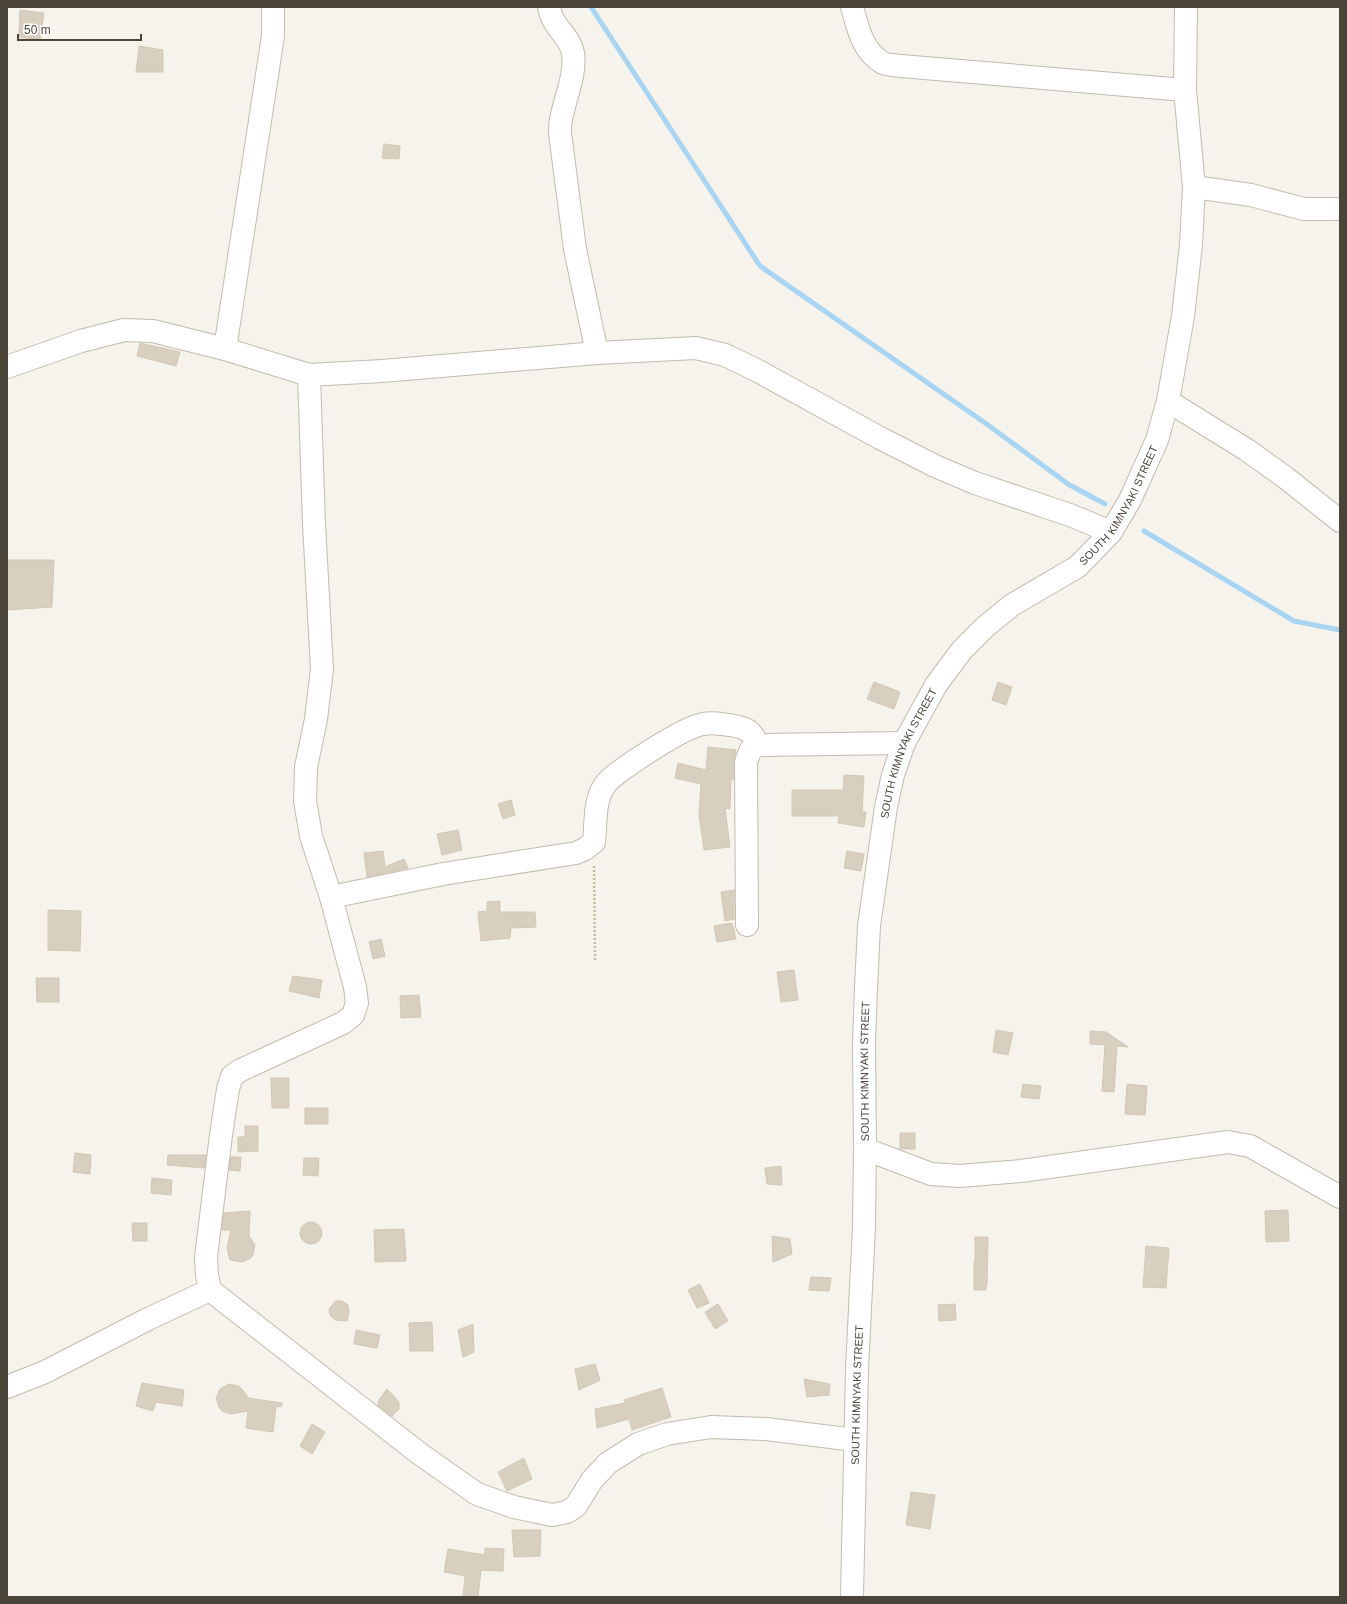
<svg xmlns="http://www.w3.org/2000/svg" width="1347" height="1604" viewBox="0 0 1347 1604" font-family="Helvetica,sans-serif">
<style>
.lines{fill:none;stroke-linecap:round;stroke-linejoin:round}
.stream{stroke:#a9d4f2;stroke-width:5}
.building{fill:#d8cfc1;stroke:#d3c7b4}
.minor-casing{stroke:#c2bbae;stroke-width:24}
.path{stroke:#c4b79f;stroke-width:2.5;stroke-dasharray:2 2;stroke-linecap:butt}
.minor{stroke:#fff;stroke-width:22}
.labels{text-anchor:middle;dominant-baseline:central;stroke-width:3.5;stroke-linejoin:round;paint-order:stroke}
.street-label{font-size:11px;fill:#4b4439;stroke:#fff}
</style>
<rect width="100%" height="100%" fill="#f6f3ec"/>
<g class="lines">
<!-- stream -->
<g class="stream">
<polyline points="591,7 760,266 988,425 1068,484 1105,504"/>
<polyline points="1144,531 1294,621 1340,630"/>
</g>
</g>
<!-- building -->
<g class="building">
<polygon points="20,10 44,13 40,40 19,37"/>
<polygon points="139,46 163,50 163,72 136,72"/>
<polygon points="384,144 400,146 399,159 382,158"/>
<polygon points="140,343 180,352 176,366 137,356"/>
<polygon points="7,560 54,560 52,607 7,610"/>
<polygon points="874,682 900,692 894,709 867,699"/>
<polygon points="998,682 1012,687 1006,705 992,700"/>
<polygon points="708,747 736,750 734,762 734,779 731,779 730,809 725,808 730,847 704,850 699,815 701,784 675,778 678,763 706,770"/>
<polygon points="844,775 864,776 862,812 866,812 864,827 838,823 839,816 792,816 792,790 843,790"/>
<polygon points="511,800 515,815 503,819 498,804"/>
<polygon points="458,830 462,850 442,855 437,834"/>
<polygon points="383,851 385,867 404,859 408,868 367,877 364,853"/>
<polygon points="847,851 864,854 861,871 844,868"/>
<polygon points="734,890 734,919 725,921 721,892"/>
<polygon points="500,901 500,912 535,912 536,927 511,928 510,938 481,941 478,912 487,911 487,902"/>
<polygon points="48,910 81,911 80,951 48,950"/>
<polygon points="732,923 736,939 717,942 714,926"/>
<polygon points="381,939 385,956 373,959 369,942"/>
<polygon points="794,970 798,1000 781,1002 777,972"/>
<polygon points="293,976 322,980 319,998 289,991"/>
<polygon points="36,978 59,978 59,1002 37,1002"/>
<polygon points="419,995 421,1017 401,1018 400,996"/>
<polygon points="996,1030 1013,1033 1008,1055 993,1052"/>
<polygon points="1090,1031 1106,1032 1128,1047 1117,1046 1114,1092 1102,1091 1105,1045 1090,1044"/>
<polygon points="271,1078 289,1078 289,1108 272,1108"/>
<polygon points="1023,1084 1041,1086 1039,1099 1021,1097"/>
<polygon points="1127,1084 1147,1086 1145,1115 1125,1114"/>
<rect x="305" y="1108" width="23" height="16"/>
<polygon points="245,1126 258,1126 258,1151 238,1152 238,1137 245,1137"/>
<rect x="900" y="1133" width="15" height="16"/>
<polygon points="75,1153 91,1155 90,1174 73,1172"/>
<polygon points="168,1155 206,1155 204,1168 167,1165"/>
<polygon points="231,1157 241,1157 240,1171 229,1170"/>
<polygon points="304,1158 319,1158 318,1176 303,1175"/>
<polygon points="781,1166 782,1185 767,1184 765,1168"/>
<polygon points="152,1178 172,1180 171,1195 151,1193"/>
<polygon points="1288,1210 1289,1241 1266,1242 1265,1211"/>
<polygon points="250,1211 249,1236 255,1245 253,1254 251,1258 242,1262 230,1260 227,1248 231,1230 222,1230 224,1213"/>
<circle cx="311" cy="1233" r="11"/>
<polygon points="132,1223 147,1223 147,1241 133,1241"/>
<polygon points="404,1229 406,1261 375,1262 374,1230"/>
<polygon points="772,1236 790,1239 792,1254 773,1262"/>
<polygon points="975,1237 988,1237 987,1285 986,1285 986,1290 974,1290 974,1262 975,1262"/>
<polygon points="1146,1246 1169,1248 1166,1288 1143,1287"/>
<polygon points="811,1277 831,1278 829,1291 809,1290"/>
<polygon points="700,1284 709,1303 697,1308 688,1290"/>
<polygon points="336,1301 342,1301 348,1305 349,1312 347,1321 335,1320 330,1315 329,1309"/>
<polygon points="718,1304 728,1321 715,1329 705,1312"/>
<polygon points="955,1304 956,1320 939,1321 938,1305"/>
<polygon points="432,1322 433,1351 410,1351 409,1323"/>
<polygon points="473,1324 474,1352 463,1357 458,1330"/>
<polygon points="356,1330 380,1335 377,1348 354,1344"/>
<polygon points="595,1364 600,1380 579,1390 575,1369"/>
<polygon points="804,1379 830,1384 829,1395 807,1397"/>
<polygon points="142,1383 184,1390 182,1406 156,1402 153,1411 136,1406"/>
<polygon points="229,1384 238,1386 242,1389 248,1398 282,1403 282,1406 276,1407 273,1432 246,1428 248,1411 231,1414 222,1411 219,1407 216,1398 220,1389"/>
<polygon points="662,1388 671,1417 632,1430 629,1419 597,1428 595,1409 625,1403 624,1400"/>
<polygon points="387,1389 399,1402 399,1409 392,1416 378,1405 379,1400"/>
<polygon points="312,1424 325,1432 312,1454 300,1446"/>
<polygon points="524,1458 532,1479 507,1491 498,1472"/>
<polygon points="911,1492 935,1495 930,1529 906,1525"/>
<polygon points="512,1530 541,1530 540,1556 514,1557"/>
<polygon points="485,1548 504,1549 503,1571 481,1570 478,1597 463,1596 465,1576 444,1572 448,1549 485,1555"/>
</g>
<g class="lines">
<!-- minor casing -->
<g class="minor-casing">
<g id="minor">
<path d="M549 7C552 28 570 35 573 53 576 74 566 95 562 115 560 121 560 127 560 133L575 249 597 353"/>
<path d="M852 7C858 28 862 51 883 63 887 65 895 65 901 66L1185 90"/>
<polyline points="1194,187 1251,195 1304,209 1340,209"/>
<polyline points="225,349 273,36 273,7"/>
<polyline points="7,367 81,341 124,330 153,331 225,349 309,375 382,371 597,353 696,348 725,355 758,371 880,438 935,466 975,483 1070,515 1111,532"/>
<polyline points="309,375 314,524 322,669 316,719 306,767 305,801 311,836 331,897 355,987 357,1003 353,1015 343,1023 241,1070 232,1076 228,1089 221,1135 206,1257 207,1275 210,1290 420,1454 477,1494 514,1507 552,1515 567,1512 576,1506 592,1480 608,1463 638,1444 667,1434 711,1427 766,1429 855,1440"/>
<polyline points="1168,401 1247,450 1286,478 1340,521"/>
<path d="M331 897 443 874 576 853 585 849 594 842C596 825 594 803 603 788 609 777 624 769 633 762 648 752 686 727 703 724 712 722 721 724 730 725 747 728 751 730 758 745"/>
<polyline points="747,925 746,762 751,749 758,745 904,743"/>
<polyline points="865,1149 931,1174 960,1176 1021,1171 1228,1142 1250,1146 1340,1197"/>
<polyline points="7,1387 45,1372 148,1319 210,1290"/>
<path id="s1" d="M852 1597 857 1370 864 1226 865 1149 864 1042 866 988 869 926 886 807 893 775 904 743 936 685 962 650 985 627 1012 605 1077 567 1092 552 1111 532 1130 500 1157 440 1168 401 1183 316 1191 245 1194 187 1185 90 1186 7"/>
</g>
</g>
<!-- path -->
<polyline class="path" points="594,866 595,960"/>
<!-- minor -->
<use href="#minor" class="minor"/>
</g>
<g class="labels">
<!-- street labels -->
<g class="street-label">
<text stroke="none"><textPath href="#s1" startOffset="1186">SOUTH KIMNYAKI STREET</textPath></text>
<text stroke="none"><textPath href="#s1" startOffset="850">SOUTH KIMNYAKI STREET</textPath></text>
<text stroke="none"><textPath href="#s1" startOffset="526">SOUTH KIMNYAKI STREET</textPath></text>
<text stroke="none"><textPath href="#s1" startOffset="202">SOUTH KIMNYAKI STREET</textPath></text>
</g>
</g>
<!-- border -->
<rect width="1347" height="1604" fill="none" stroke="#4b4439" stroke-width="16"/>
<!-- scale -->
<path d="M18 34v6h123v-6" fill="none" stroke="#4b4439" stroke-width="2"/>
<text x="24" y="34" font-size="12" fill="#4b4439" stroke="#ffffff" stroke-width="3" paint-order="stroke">50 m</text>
</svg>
